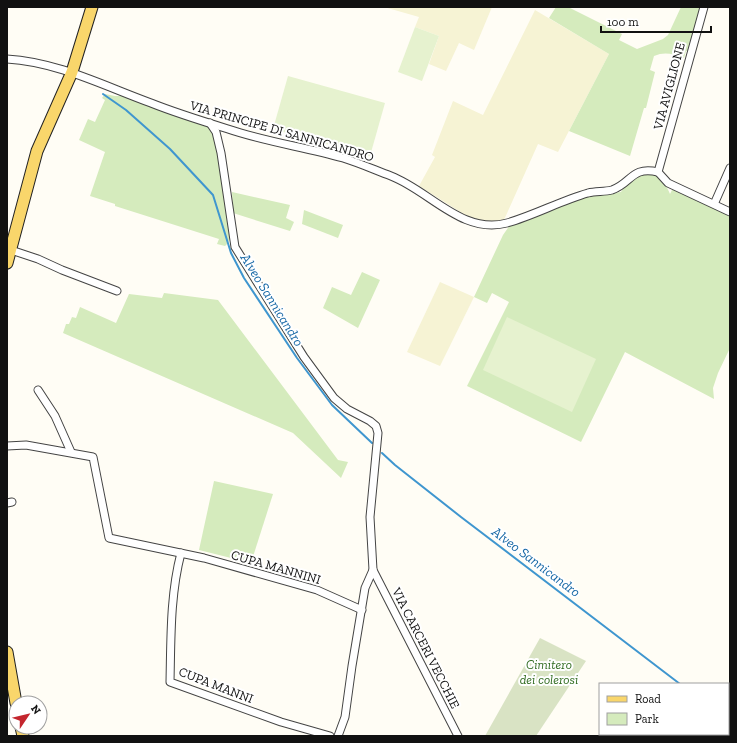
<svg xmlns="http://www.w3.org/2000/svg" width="737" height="743" viewBox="0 0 737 743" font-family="'Zilla Slab',serif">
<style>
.farmland{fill:#f6f3d4}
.green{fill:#d5ebbd}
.cemetery{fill:#d9e3c4}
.pitch{fill:#e6f2cf}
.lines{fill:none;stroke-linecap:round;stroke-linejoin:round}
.stream{stroke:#3f96cf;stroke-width:2}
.street-casing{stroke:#444;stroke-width:9}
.primary-casing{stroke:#222;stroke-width:13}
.street{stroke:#fff;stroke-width:7}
.primary{stroke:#f9d66b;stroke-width:11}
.labels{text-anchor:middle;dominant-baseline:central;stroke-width:4;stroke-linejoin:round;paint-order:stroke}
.street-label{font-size:13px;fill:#111;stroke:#fff}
.park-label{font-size:13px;font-style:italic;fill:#2f6b1f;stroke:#fff}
.water-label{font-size:14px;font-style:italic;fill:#1768a6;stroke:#fff}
</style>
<rect width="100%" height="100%" fill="#fffdf5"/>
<!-- farmland -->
<g class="farmland">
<polygon points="384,7 492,7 474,50 459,43 446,71 429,64 439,36 415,27 419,17"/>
<polygon points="535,10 609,54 558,152 538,144 504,220 496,222 473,220 419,186 435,157 432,155 453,101 483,115"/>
<polygon points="440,282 474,297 440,366 407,352"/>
</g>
<!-- green -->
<g class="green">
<path d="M556 7H568L622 34 619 40 637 49 663 39 668 35 681 7H700L689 51H686L684 58C673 54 665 51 654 56L650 70 655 72 646 108H644L630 156 569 131 609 54 549 18Z"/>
<polygon points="105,94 115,96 125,96 207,125 214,135 218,147 227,221 231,236 228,243 225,246 217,244 219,239 115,206 115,204 90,196 105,152 79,140 88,119 95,122 105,100 102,98"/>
<path d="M646 173 656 174C661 182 667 185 670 194L674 186 730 213V348L718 373 713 388 714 399 625 352 581 442 467 386 509 302 492 293 487 303 474 297 503 235 510 225 588 196 621 192C627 182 636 176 646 173Z"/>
<polygon points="232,192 290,205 286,218 294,222 290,231 233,213"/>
<polygon points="304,210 343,225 338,238 302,224"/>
<polygon points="362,272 380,280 358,328 323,308 332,287 351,295"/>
<polygon points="164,293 218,300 338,460 348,462 341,478 293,433 63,333 66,324 69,324 72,317 76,318 80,307 116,323 129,294 162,298"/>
<polygon points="214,481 273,494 251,563 199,550"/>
</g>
<!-- cemetery -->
<polygon class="cemetery" points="540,638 586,661 536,736 485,736"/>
<!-- pitch -->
<g class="pitch">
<polygon points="415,27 439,36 422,81 398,72"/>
<polygon points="288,76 385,103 370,156 273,129"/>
<polygon points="507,317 596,359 572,412 483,370"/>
</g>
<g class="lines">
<!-- stream -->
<g class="stream">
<polyline points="103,94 126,110 170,149 213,195 231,253 244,278 297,358 332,405 372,443"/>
<polyline points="382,453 395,465 461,517 680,684"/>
<polyline points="728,721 730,722"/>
</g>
<!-- street casing -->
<g class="street-casing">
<g id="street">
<path d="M7 59C58 62 104 86 151 103 176 113 202 121 228 129 266 142 305 147 343 158 359 163 375 170 391 176 430 191 462 235 507 223 535 215 560 201 588 193 596 191 604 192 612 190 632 183 631 166 658 172"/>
<polyline points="210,123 216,132 221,153 235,247 304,357 334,398 347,409 370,421 376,426 378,433 370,517 373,570 458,736"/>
<polyline points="658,172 704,7"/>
<polyline points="658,172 668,183 730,212"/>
<polyline points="715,202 730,168"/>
<polyline points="11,250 38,259 62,270 117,291"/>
<polyline points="38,390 55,416 71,452"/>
<polyline points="7,446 26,445 93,457 109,538 204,558 317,590 362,610"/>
<polyline points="7,503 12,502"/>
<path d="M181 553C170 595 171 639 170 682L281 722 330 736"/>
<polyline points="338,736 345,717 352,666 365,588 373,570"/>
</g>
</g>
<!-- primary casing -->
<g class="primary-casing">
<g id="primary">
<polyline points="7,263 37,151 72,72 92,7"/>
<polyline points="7,652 16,703"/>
<polyline points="21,727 23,736"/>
</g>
</g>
<!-- street -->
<use href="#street" class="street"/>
<!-- primary -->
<use href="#primary" class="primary"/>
</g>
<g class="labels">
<!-- street labels -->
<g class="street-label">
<text transform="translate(669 86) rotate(-75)">VIA AVIGLIONE</text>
<text transform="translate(282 131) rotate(16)">VIA PRINCIPE DI SANNICANDRO</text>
<text transform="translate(276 567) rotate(16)">CUPA MANNINI</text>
<text transform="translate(426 648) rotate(63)">VIA CARCERI VECCHIE</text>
<text transform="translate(216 685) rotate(21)">CUPA MANNI</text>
</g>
<!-- park labels -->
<g class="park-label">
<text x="549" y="664">Cimitero<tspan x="549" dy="15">dei colerosi</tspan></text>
</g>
<!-- water labels -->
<g class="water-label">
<text transform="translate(272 300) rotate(58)">Alveo Sannicandro</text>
<text transform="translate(536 562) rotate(37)">Alveo Sannicandro</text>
</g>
</g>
<!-- border -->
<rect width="737" height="743" fill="none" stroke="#111111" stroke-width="16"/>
<!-- legend -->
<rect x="599" y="683" width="130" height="52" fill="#ffffff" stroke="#a0a0a0"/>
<rect x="607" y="696" width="20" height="6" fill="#f9d66b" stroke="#a0a0a0"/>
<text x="635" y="703" font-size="12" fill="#111111">Road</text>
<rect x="607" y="713" width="20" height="12" fill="#d5ebbd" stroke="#a0a0a0"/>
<text x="635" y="723" font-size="12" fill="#111111">Park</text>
<!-- north arrow -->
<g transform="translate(28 715) rotate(55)"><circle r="19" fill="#ffffff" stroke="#a0a0a0"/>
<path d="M0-3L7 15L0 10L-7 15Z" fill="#c4262e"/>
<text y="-6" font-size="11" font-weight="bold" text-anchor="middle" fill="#111111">N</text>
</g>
<!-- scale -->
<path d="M601 26v6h110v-6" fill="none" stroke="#111111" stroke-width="2"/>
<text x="607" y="26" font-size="12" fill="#111111" stroke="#ffffff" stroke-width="3" paint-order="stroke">100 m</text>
</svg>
